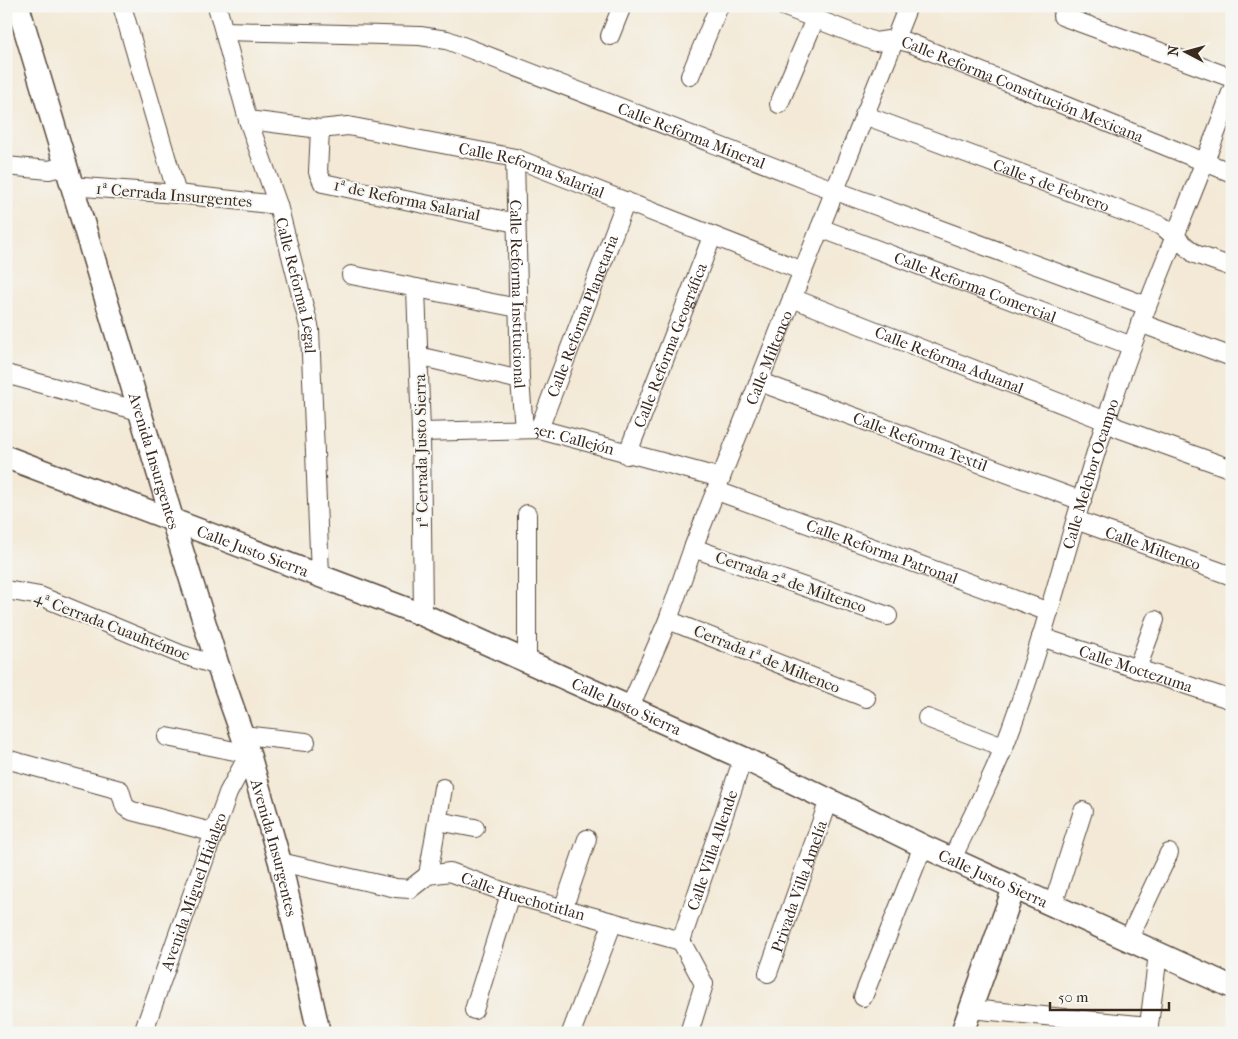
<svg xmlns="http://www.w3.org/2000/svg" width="1238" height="1039" viewBox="0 0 1238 1039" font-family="'IM FELL French Canon',serif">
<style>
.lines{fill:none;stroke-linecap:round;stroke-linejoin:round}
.minor-casing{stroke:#57473a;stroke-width:20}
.tertiary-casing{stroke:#57473a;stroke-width:25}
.minor{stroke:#fff;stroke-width:18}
.tertiary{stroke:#fff;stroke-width:22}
.labels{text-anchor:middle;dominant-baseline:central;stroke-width:4;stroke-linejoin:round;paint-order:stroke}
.street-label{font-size:16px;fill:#3b2a1e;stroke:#f6f6f2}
</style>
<rect width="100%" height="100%" fill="#f6f6f2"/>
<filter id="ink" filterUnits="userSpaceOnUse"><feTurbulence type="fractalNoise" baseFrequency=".02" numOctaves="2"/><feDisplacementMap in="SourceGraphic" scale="10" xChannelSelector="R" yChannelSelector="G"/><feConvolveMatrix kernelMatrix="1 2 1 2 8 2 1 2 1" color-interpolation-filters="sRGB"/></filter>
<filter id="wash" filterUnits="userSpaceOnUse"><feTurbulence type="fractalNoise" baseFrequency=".0096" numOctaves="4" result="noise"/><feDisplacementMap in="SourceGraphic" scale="20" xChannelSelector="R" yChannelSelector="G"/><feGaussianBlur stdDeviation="1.12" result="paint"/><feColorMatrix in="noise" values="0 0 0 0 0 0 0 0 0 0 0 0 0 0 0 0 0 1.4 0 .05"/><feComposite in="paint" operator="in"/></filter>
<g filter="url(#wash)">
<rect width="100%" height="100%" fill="#f3e9d6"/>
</g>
<g filter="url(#ink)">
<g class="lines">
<!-- minor casing -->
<g class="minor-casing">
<g id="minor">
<polyline points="122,6 177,194"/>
<path id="s1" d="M217 6 248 120 278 205 310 330 320 575"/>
<path id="s2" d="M783 6 875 42 895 39 910 43 1232 173"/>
<polyline points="1062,16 1232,78"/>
<path id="s3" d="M224 31 420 36 447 40 812 182 1147 306"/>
<polyline points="610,36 622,6"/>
<polyline points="690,76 719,6"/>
<polyline points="779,104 815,19"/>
<path id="s4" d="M864 115 1162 226 1195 254 1232 267"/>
<path id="s5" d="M248 120 320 129 348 126 515 158 803 271"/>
<polyline points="320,129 318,172 323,183 516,223"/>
<path id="s6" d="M515 158 520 380 524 429"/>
<polyline points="6,166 49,170 65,166"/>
<polyline points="70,186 177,194 278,205"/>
<path id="s7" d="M820 228 1132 346"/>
<polyline points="351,275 518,308"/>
<polyline points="416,288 421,432 423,615"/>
<path id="s8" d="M792 298 1106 421 1118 428 1232 469"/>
<polyline points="1140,323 1232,357"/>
<polyline points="418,356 520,380"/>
<polyline points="6,374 139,411"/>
<path id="s9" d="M760 382 1082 501"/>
<path id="s10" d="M539 429 626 201"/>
<path id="s11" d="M421 432 539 429 721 478"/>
<path id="s12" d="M627 455 712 237"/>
<path id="s13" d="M717 491 1049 612"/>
<path id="s14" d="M1076 520 1232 576"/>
<polyline points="693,548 888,616"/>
<polyline points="6,590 40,596 180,654 218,666"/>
<polyline points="668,620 866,698"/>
<path id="s15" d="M1041 637 1232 700"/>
<polyline points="527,662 527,514"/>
<polyline points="1137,669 1155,620"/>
<path id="s16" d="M630 707 668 620 693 548 908 6"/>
<polyline points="927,718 1003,747"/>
<polyline points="243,735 306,742"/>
<polyline points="6,759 120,790 125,807 132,811 215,833"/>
<polyline points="438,821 475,828"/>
<path id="s17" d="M952 859C969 822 989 785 1004 747 1045 640 1070 529 1106 421 1142 308 1192 201 1232 90"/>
<path id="s18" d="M280 862 396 888 410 889 428 875 450 872 510 894 681 941"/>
<polyline points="428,875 443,788"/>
<polyline points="1053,905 1083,811"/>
<polyline points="563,909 587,839"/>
<polyline points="1129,938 1169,853"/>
<path id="s19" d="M681 941 743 758"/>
<polyline points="681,941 704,984 689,1033"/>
<path id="s20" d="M768 973 829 800"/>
<polyline points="863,997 923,846"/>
<polyline points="970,1009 1149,1026"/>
<polyline points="474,1010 510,894"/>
<path id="s21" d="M143 1033 228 793 249 754 167 737"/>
<polyline points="571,1033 613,922"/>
<polyline points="1148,1033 1158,954"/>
</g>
</g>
<!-- tertiary casing -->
<g class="tertiary-casing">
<g id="tertiary">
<path id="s22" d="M18 6 173 522 218 666 249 754 280 862 319 1033"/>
<path id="s23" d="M6 457 423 615 743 758 923 846 1232 987"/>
<polyline points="962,1033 1014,888"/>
</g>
</g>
<!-- minor -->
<use href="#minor" class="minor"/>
<!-- tertiary -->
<use href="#tertiary" class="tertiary"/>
</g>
</g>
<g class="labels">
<!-- street labels -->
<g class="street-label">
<text stroke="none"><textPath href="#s2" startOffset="256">Calle Reforma Constitución Mexicana</textPath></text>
<text stroke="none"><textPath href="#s3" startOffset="486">Calle Reforma Mineral</textPath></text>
<text stroke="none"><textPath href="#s5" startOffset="290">Calle Reforma Salarial</textPath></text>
<text stroke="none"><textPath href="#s4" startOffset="200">Calle 5 de Febrero</textPath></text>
<text transform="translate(174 195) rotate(5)">1ª Cerrada Insurgentes</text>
<text transform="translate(407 200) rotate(12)">1ª de Reforma Salarial</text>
<text stroke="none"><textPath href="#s1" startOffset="291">Calle Reforma Legal</textPath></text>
<text stroke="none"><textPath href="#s7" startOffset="166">Calle Reforma Comercial</textPath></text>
<text stroke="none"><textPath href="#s6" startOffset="136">Calle Reforma Institucional</textPath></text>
<text stroke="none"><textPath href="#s10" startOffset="121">Calle Reforma Planetaria</textPath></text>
<text stroke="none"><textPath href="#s12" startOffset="118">Calle Reforma Geográfica</textPath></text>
<text stroke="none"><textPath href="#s16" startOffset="376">Calle Miltenco</textPath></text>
<text stroke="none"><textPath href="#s8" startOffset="169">Calle Reforma Aduanal</textPath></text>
<text stroke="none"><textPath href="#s11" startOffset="154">3er. Callejón</textPath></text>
<text stroke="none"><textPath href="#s9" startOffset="171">Calle Reforma Textil</textPath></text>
<text transform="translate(421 451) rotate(-91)">1ª Cerrada Justo Sierra</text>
<text stroke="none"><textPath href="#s22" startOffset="475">Avenida Insurgentes</textPath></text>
<text stroke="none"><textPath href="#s17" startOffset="410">Calle Melchor Ocampo</textPath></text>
<text stroke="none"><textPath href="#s14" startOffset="82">Calle Miltenco</textPath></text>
<text stroke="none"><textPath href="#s23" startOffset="264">Calle Justo Sierra</textPath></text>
<text stroke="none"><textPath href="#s13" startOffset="176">Calle Reforma Patronal</textPath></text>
<text transform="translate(791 582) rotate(19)">Cerrada 2ª de Miltenco</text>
<text transform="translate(112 626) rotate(21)">4ª Cerrada Cuauhtémoc</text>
<text transform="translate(767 659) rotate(22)">Cerrada 1ª de Miltenco</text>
<text stroke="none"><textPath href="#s15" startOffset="100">Calle Moctezuma</textPath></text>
<text stroke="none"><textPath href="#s23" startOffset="669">Calle Justo Sierra</textPath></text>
<text stroke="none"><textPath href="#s22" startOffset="880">Avenida Insurgentes</textPath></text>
<text stroke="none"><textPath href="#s19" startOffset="96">Calle Villa Allende</textPath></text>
<text stroke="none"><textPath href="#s23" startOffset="1074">Calle Justo Sierra</textPath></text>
<text stroke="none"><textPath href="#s20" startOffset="92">Privada Villa Amelía</textPath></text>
<text stroke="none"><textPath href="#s21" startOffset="150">Avenida Miguel Hidalgo</textPath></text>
<text stroke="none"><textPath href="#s18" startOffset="255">Calle Huechotitlan</textPath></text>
</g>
</g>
<!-- margin -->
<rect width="1238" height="1039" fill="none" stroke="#f6f6f2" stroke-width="25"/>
<!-- north arrow -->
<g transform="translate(1186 52) rotate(276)" stroke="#f6f6f2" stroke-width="4" paint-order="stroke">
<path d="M0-4L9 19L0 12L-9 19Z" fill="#3b2a1e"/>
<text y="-8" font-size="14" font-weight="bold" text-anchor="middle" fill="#3b2a1e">N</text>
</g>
<!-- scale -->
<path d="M1050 1002v8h119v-8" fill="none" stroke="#3b2a1e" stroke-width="2.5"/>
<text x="1058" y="1002" font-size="15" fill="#3b2a1e" stroke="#f6f6f2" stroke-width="4" paint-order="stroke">50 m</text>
</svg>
